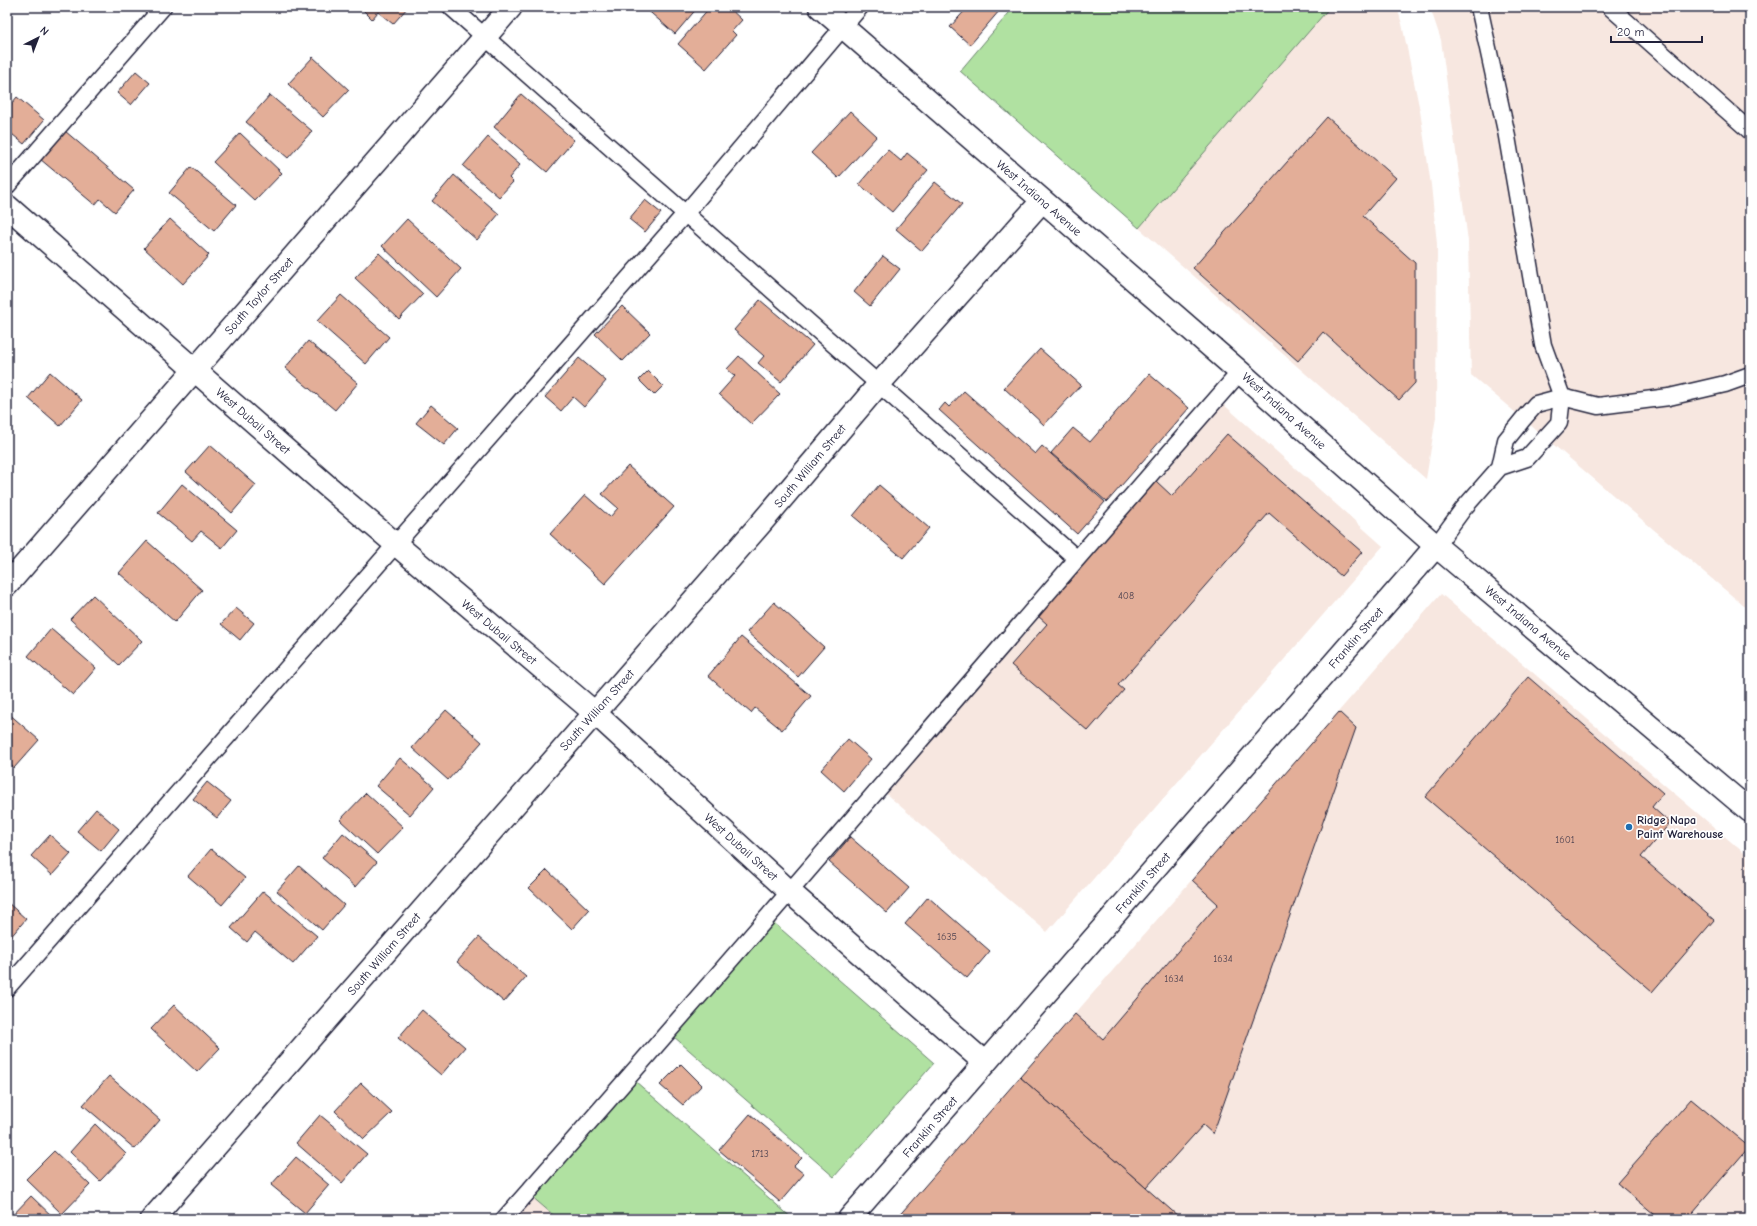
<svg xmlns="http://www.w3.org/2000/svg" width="1757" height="1226" viewBox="0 0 1757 1226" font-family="'Comic Neue',sans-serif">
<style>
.built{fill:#f7e7e0}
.green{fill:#b0e1a1;stroke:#69826e}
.building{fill:#e3ae98;stroke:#22223b}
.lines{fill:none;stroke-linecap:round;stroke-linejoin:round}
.lane-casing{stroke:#22223b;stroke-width:19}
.street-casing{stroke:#22223b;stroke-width:25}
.secondary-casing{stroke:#22223b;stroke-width:25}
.lane{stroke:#fff;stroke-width:16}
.street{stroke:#fff;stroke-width:22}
.secondary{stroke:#fff;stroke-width:22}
.poi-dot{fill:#1f6fb2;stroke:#fff;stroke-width:1.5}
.labels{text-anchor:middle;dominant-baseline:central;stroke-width:3.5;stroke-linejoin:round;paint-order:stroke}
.number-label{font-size:10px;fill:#524552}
.street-label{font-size:12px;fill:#22223b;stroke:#fff}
.poi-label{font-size:12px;font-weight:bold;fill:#22223b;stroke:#fff;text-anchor:start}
</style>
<rect width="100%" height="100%" fill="#fff"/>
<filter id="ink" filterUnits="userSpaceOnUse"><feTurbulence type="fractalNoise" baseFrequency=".025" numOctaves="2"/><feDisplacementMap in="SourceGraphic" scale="8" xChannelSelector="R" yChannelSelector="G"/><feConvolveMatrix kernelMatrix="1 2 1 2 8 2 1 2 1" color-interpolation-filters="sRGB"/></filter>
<g filter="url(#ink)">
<!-- built -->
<g class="built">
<polygon points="1330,7 1397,7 1402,24 1420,111 1431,185 1437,244 1436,417 1426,479 1139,228"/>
<polygon points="1430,7 1750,7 1750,611 1471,375 1468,241 1441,40"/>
<polygon points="1222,403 1383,546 1047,932 885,793 1156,481"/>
<polygon points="1441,594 1750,858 1750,1219 896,1219"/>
<polygon points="531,1196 558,1219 511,1219"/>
</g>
<!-- green -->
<g class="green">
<polygon points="1014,7 1330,7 1139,228 960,71"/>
<polygon points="774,923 934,1063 834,1177 673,1036"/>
<polygon points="635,1081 793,1219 558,1219 531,1196"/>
</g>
<!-- building -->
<g class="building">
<polygon points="360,7 408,7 393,24 378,12 372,19"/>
<polygon points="644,7 698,7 675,34"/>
<polygon points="710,7 728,7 742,20 732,31 736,35 706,69 678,44"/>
<polygon points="968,7 997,7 1000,10 970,45 950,27"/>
<polygon points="313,57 349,90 323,117 288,84"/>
<polygon points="136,71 150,83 131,105 117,93"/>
<polygon points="521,94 574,140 547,172 494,127"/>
<polygon points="270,95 312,131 288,158 246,122"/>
<polygon points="17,97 44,120 24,144 7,130 7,109"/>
<polygon points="850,111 877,136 838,178 811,153"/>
<polygon points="1327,117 1396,178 1363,216 1415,263 1415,383 1399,400 1323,332 1298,361 1193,268"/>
<polygon points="65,131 134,190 115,212 100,199 95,205 40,159"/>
<polygon points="240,133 282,173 255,201 213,162"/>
<polygon points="488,137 520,165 509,178 513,182 499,197 463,166"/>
<polygon points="888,150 901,161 907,153 928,170 892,212 859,184"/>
<polygon points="191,167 236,205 214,231 169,193"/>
<polygon points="454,175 499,214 477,240 432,201"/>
<polygon points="935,182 962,204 922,251 896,229"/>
<polygon points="645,200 661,213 645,232 629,219"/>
<polygon points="170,219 209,255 183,284 144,248"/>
<polygon points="407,219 461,269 436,297 382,246"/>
<polygon points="379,253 423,294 399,319 355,278"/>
<polygon points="883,256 900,269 870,306 854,292"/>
<polygon points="341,295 389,337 366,364 317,321"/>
<polygon points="760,300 813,345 781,382 758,363 764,356 734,330"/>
<polygon points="622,306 650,333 623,361 595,334"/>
<polygon points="308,341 358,383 335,410 285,368"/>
<polygon points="1040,349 1081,385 1044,425 1004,388"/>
<polygon points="739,356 780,394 751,424 719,394 735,376 727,369"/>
<polygon points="579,358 606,381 584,407 573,397 561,411 545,397"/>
<polygon points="648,371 663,386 654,395 639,380"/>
<polygon points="50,372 82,400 60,426 28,398"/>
<polygon points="1149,374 1189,408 1107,502 1051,453 1073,428 1090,442"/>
<polygon points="964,391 1035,454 1042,446 1105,502 1077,534 939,410 945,403 949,407"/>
<polygon points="431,405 458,428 444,445 416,423"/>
<polygon points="1227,434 1362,552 1341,576 1269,513 1118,685 1124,690 1088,731 1011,665 1047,624 1038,616 1156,481 1172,496"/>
<polygon points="210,445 256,485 232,513 186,472"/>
<polygon points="628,466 674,507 605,584 550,534 585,495 610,517 618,508 602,494"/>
<polygon points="182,484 237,530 222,548 201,531 192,541 158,513"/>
<polygon points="879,485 929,528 903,558 853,516"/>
<polygon points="147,541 202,590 175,622 119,573"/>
<polygon points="93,595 142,641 119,665 70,619"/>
<polygon points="774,602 824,647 798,677 747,632"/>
<polygon points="236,608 254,623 240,640 221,624"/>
<polygon points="51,629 96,668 73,695 28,656"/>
<polygon points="741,637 811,696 782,730 755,708 751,713 708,676"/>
<polygon points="1528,677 1663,793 1652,807 1670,823 1641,857 1714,920 1652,992 1425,797"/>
<polygon points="446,710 482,742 448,780 412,748"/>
<polygon points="7,712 39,740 14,768 7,762"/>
<polygon points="1339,712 1356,728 1213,1134 1203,1125 1146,1188 1020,1077 1075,1014 1103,1039 1218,904 1192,880"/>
<polygon points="848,739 871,759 844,791 821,770"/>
<polygon points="400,758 434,787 410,815 376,786"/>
<polygon points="207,782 231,801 217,818 193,799"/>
<polygon points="366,793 403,827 377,854 340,820"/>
<polygon points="96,809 119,829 101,851 77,831"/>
<polygon points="343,833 377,862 355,887 322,858"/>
<polygon points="50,835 71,854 52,875 31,856"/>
<polygon points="850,837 909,888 887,913 829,862"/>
<polygon points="211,849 245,878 222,905 188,876"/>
<polygon points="299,866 344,905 322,930 277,891"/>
<polygon points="547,870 589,910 572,929 529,888"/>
<polygon points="263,891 317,936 293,964 255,932 247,942 231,928"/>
<polygon points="928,897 990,951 967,978 905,924"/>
<polygon points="7,902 26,919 9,939 7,937"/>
<polygon points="479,937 526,977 504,1002 457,962"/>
<polygon points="174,1005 220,1048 197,1072 151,1029"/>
<polygon points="422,1010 465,1047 441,1075 398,1038"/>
<polygon points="681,1064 702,1085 683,1105 660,1085"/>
<polygon points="109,1076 160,1120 135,1149 83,1105"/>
<polygon points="1020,1077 1179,1217 1178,1219 896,1219"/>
<polygon points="361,1083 392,1112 364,1139 335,1111"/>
<polygon points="1691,1099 1749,1147 1687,1219 1660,1219 1617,1183"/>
<polygon points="750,1114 802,1158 794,1166 804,1174 780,1202 719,1150"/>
<polygon points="320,1115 367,1154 342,1183 296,1143"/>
<polygon points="95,1124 126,1154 100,1181 70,1152"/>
<polygon points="54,1151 90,1185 62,1214 26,1179"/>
<polygon points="296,1157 329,1185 305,1213 271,1185"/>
<polygon points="31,1196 55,1219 9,1219"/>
</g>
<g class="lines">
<!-- lane casing -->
<g class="lane-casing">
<g id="lane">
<polyline points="451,7 1076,558"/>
<polyline points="1479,7 1506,131 1543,345 1562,397 1598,406 1669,397 1725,384 1750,375"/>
<polyline points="1610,7 1750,131"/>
<polyline points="7,186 163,7"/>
<polyline points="1436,546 1463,509 1500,467 1527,458 1559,423 1562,397 1536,404 1523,419 1506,440 1500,467"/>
<polyline points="7,988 685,214 860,7"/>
<path d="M504 1219C752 939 993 653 1240 372"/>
</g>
</g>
<!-- street casing -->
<g class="street-casing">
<g id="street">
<polyline points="7,206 326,485 595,713 790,892 985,1063"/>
<polyline points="7,585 511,7"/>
<polyline points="152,1219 762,522 879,384 1042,201"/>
<polyline points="849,1219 1436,546"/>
</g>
</g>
<!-- secondary casing -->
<g class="secondary-casing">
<polyline id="secondary" points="820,7 1240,372 1436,546 1750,811"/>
</g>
<!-- lane -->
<use href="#lane" class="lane"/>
<!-- street -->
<use href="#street" class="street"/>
<!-- secondary -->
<use href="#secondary" class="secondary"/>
</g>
</g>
<!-- markers -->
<circle class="poi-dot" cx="1629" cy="827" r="4"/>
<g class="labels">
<!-- number labels -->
<g class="number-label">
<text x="1126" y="596">408</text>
<text x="1565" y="840">1601</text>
<text x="947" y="937">1635</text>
<text x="1223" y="959">1634</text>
<text x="1174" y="979">1634</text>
<text x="760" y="1154">1713</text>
</g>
<!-- street labels -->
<g class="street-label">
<text transform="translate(1039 198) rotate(41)">West Indiana Avenue</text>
<text transform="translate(259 296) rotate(-49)">South Taylor Street</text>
<text transform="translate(1284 411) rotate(42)">West Indiana Avenue</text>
<text transform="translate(253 421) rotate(41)">West Dubail Street</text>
<text transform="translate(810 466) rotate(-50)">South William Street</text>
<text transform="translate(1528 623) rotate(40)">West Indiana Avenue</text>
<text transform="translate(499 632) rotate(40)">West Dubail Street</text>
<text transform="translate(1356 638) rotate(-49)">Franklin Street</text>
<text transform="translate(597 710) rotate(-48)">South William Street</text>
<text transform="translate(741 847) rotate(42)">West Dubail Street</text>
<text transform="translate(1143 883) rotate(-49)">Franklin Street</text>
<text transform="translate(384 954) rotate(-49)">South William Street</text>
<text transform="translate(930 1127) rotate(-49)">Franklin Street</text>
</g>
<!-- poi labels -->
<g class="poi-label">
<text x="1637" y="820">Ridge Napa<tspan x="1637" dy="14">Paint Warehouse</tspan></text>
</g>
</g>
<!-- margin -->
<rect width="1757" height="1226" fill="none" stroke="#fff" stroke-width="24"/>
<rect x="12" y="12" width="1733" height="1202" fill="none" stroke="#22223b" stroke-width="1.5" filter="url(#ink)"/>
<!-- north arrow -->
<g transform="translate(38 38) rotate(42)" stroke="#ffffff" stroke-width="3" paint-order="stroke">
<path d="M0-3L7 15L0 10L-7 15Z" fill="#22223b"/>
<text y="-6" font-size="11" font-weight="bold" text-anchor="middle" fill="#22223b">N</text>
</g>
<!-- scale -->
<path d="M1611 36v6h91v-6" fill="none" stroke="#22223b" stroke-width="2"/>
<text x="1617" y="36" font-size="12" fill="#22223b" stroke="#ffffff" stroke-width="3" paint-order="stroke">20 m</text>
</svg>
